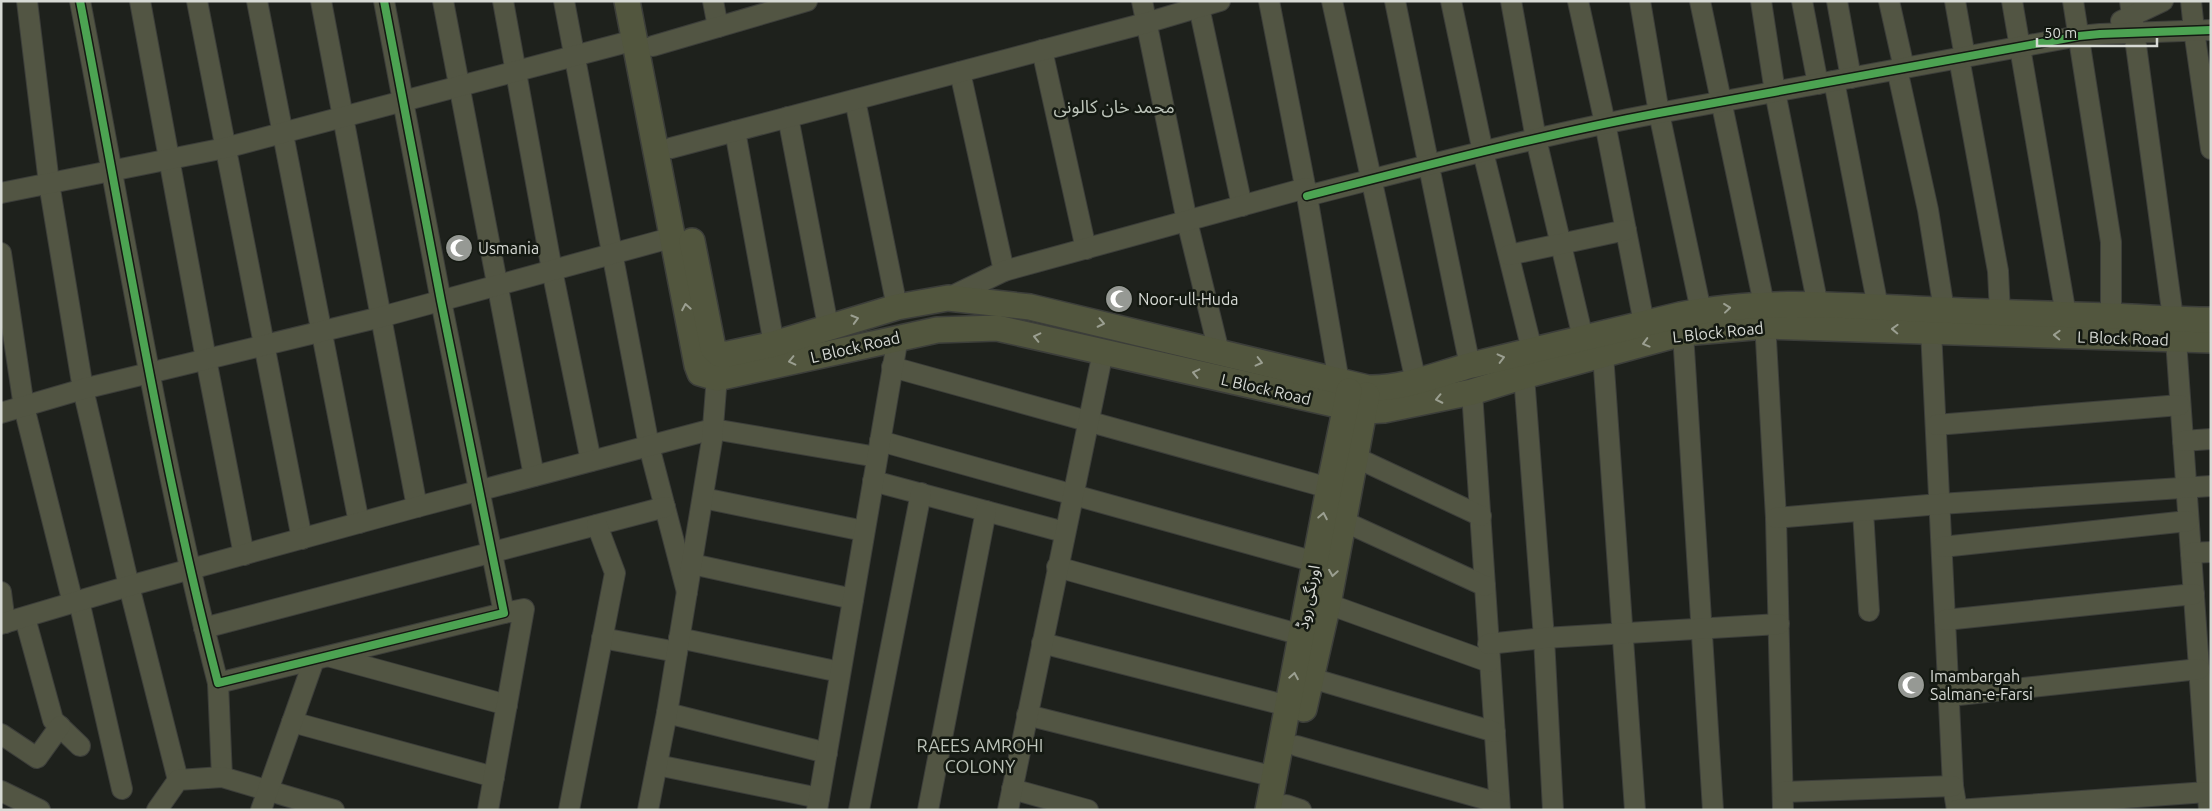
<svg xmlns="http://www.w3.org/2000/svg" width="2212" height="811" viewBox="0 0 2212 811" font-family="Ubuntu,'Noto Sans Arabic',sans-serif">
<style>
.lines{fill:none;stroke-linecap:round;stroke-linejoin:round}
.minor-casing{stroke:#3c3e3a;stroke-width:22}
.major-casing{stroke:#3c3e3a;stroke-width:28}
.minor{stroke:#525543;stroke-width:20}
.major{stroke:#52563e;stroke-width:25}
.cycleway-casing{stroke:#141912;stroke-width:11}
.cycleway{stroke:#4ca352;stroke-width:8}
.oneway{stroke:#9b9f91}
.labels{text-anchor:middle;dominant-baseline:central;stroke-width:5;stroke-linejoin:round;paint-order:stroke}
.poi-label{font-size:16px;fill:#d7dad5;stroke:#141912;text-anchor:start}
.street-label{font-size:16px;fill:#d7dad5;stroke:#141912}
.neighbourhood-label{font-size:18px;fill:#bcc3b9;stroke:#141912}
</style>
<rect width="100%" height="100%" fill="#1e211c"/>
<g class="lines">
<!-- minor casing -->
<g class="minor-casing">
<g id="minor">
<polyline points="27,1 49,183 83,389 129,586 178,780"/>
<path d="M80 1C124 229 160 459 218 683L504 613 441 301 384 1"/>
<polyline points="140,1 206,359 244,555"/>
<polyline points="197,1 302,539"/>
<polyline points="257,1 359,523"/>
<polyline points="321,1 417,507"/>
<polyline points="443,1 534,476"/>
<polyline points="503,1 552,270 591,461"/>
<polyline points="564,1 649,446 687,592"/>
<polyline points="713,1 718,27"/>
<polyline points="1142,1 1187,221 1219,352"/>
<polyline points="1269,1 1307,196 1339,382"/>
<polyline points="1332,1 1416,382"/>
<polyline points="1395,1 1470,366"/>
<polyline points="1451,1 1483,152 1532,350"/>
<polyline points="1511,1 1536,139 1583,338"/>
<polyline points="1578,1 1605,123 1644,323"/>
<polyline points="1640,1 1659,113 1701,311"/>
<polyline points="1700,1 1764,304 1776,518 1783,810"/>
<polyline points="1761,1 1775,92 1818,306"/>
<polyline points="1802,1 1818,84"/>
<polyline points="1837,1 1851,78"/>
<polyline points="1889,1 1904,68"/>
<polyline points="1955,1 1965,57"/>
<polyline points="2012,1 2066,315"/>
<polyline points="2073,1 2111,242 2111,316"/>
<polyline points="2130,1 2176,340 2209,810"/>
<polyline points="2191,1 2194,30 2211,149"/>
<polyline points="1199,7 1242,206"/>
<polyline points="2121,21 2163,1"/>
<polyline points="653,46 807,1"/>
<polyline points="1042,50 1086,249"/>
<polyline points="1959,58 1998,271 2000,313"/>
<polyline points="1897,69 1928,210 1944,310"/>
<polyline points="960,72 1004,271"/>
<polyline points="1834,81 1878,307"/>
<polyline points="855,100 897,307"/>
<polyline points="788,117 828,326"/>
<polyline points="735,131 774,344"/>
<polyline points="671,148 1146,23 1220,1"/>
<polyline points="1,193 225,148 635,40"/>
<path d="M1307 196C1424 166 1541 135 1659 113L2079 36 2100 34 2211 30"/>
<polyline points="1,253 24,407 73,603"/>
<polyline points="1509,255 1626,230"/>
<polyline points="948,298 1004,271 1306,188"/>
<polyline points="1931,330 1953,786 1957,810"/>
<polyline points="1683,333 1713,810"/>
<polyline points="1603,354 1635,810"/>
<polyline points="892,367 1329,488"/>
<polyline points="1524,376 1544,638 1553,810"/>
<polyline points="1472,392 1500,810"/>
<polyline points="1,413 83,389 381,317 674,237"/>
<polyline points="1936,425 2180,405"/>
<polyline points="880,441 1315,562"/>
<polyline points="2183,441 2211,439"/>
<polyline points="1342,451 1481,516"/>
<polyline points="873,481 1064,532"/>
<polyline points="703,498 864,531"/>
<polyline points="1863,511 1869,611"/>
<polyline points="1776,518 1940,504 2211,486"/>
<polyline points="1343,521 1485,586"/>
<polyline points="1942,547 2188,521"/>
<polyline points="2191,553 2211,552"/>
<polyline points="692,564 853,599"/>
<polyline points="1057,567 1316,639"/>
<polyline points="1,592 5,623"/>
<polyline points="79,601 122,789"/>
<polyline points="1328,604 1489,662"/>
<polyline points="25,618 53,720 80,746"/>
<polyline points="1945,620 2194,594"/>
<polyline points="1,624 129,586 417,507 713,429 877,457"/>
<polyline points="204,628 665,507"/>
<polyline points="602,638 677,652"/>
<polyline points="679,638 840,672"/>
<polyline points="1042,643 1288,706"/>
<polyline points="1488,644 1544,638 1779,624"/>
<polyline points="331,657 507,705"/>
<polyline points="1311,678 1495,732"/>
<polyline points="218,683 222,777"/>
<polyline points="1949,696 2199,669"/>
<polyline points="667,713 827,753"/>
<polyline points="1027,715 1275,777"/>
<polyline points="292,722 494,777"/>
<polyline points="1,734 37,758 60,726"/>
<polyline points="1297,746 1499,803"/>
<polyline points="657,765 819,798"/>
<polyline points="1012,789 1088,810"/>
<polyline points="1,791 40,810"/>
<polyline points="1783,792 1953,786"/>
<polyline points="1286,805 1301,810"/>
<polyline points="157,810 178,780 222,777 334,810"/>
<polyline points="261,810 314,660"/>
<polyline points="488,810 524,609 504,613"/>
<polyline points="569,810 615,573 597,525"/>
<polyline points="648,810 667,713 712,440 718,363"/>
<polyline points="817,810 898,337"/>
<polyline points="859,810 921,493"/>
<polyline points="928,810 986,511"/>
<polyline points="1008,810 1103,352"/>
<polyline points="1957,810 2207,792"/>
</g>
</g>
<!-- major casing -->
<g class="major-casing">
<g id="major">
<polyline points="627,1 697,365 700,373 717,378 937,330 997,328 1365,411 1384,410 1472,392 1524,376 1683,333 1765,326 2211,340"/>
<path d="M692 241 713 348 719 354H728L774 344 897 307 948 298 1030 307 1368 388C1404 389 1438 374 1472 365 1542 348 1611 331 1680 315 1757 299 1837 305 1915 309 1979 312 2044 314 2108 316 2143 317 2176 320 2211 320"/>
<polyline points="1304,709 1328,604 1367,395"/>
<polyline points="1268,810 1329,488 1349,391"/>
</g>
</g>
<!-- minor -->
<use href="#minor" class="minor"/>
<!-- major -->
<use href="#major" class="major"/>
<!-- cycleway casing -->
<g class="cycleway-casing">
<g id="cycleway">
<path d="M80 1C124 229 160 459 218 683L504 613 441 301 384 1"/>
<path d="M1307 196C1424 166 1541 135 1659 113L2079 36 2100 34 2211 30"/>
</g>
</g>
<!-- cycleway -->
<use href="#cycleway" class="cycleway"/>
</g>
<!-- one-way arrows -->
<defs><path id="oneway-chevron" d="M-2-3.5L2.5 0L-2 3.5" fill="none" stroke-width="1.6" stroke-linecap="round" stroke-linejoin="round" transform="scale(1.25)"/></defs>
<g class="oneway">
<use href="#oneway-chevron" transform="translate(686 307) rotate(-100)"/>
<use href="#oneway-chevron" transform="translate(1727 308) rotate(-6)"/>
<use href="#oneway-chevron" transform="translate(855 319) rotate(-16)"/>
<use href="#oneway-chevron" transform="translate(1101 323) rotate(12)"/>
<use href="#oneway-chevron" transform="translate(1895 329) rotate(-178)"/>
<use href="#oneway-chevron" transform="translate(2057 335) rotate(-178)"/>
<use href="#oneway-chevron" transform="translate(1037 337) rotate(-167)"/>
<use href="#oneway-chevron" transform="translate(1646 343) rotate(165)"/>
<use href="#oneway-chevron" transform="translate(1501 358) rotate(-14)"/>
<use href="#oneway-chevron" transform="translate(792 361) rotate(167)"/>
<use href="#oneway-chevron" transform="translate(1259 362) rotate(14)"/>
<use href="#oneway-chevron" transform="translate(1196 373) rotate(-167)"/>
<use href="#oneway-chevron" transform="translate(1439 399) rotate(168)"/>
<use href="#oneway-chevron" transform="translate(1323 516) rotate(-79)"/>
<use href="#oneway-chevron" transform="translate(1333 573) rotate(99)"/>
<use href="#oneway-chevron" transform="translate(1294 676) rotate(-80)"/>
</g>
<!-- icons -->
<defs>
<g id="mosque-disc" transform="scale(1.4375)"><circle r="9.5" fill="#969994" stroke="#141912"/><path d="M3.5-4.9A6 6 0 1 0 3.5 4.9A5 5 0 1 1 3.5-4.9Z" fill="#fff"/></g>
</defs>
<g fill-rule="evenodd">
<use href="#mosque-disc" x="459" y="248"/>
<use href="#mosque-disc" x="1119" y="299"/>
<use href="#mosque-disc" x="1911" y="685"/>
</g>
<g class="labels">
<!-- poi labels -->
<g class="poi-label">
<text x="478" y="248">Usmania</text>
<text x="1138" y="299">Noor-ull-Huda</text>
<text x="1930" y="676">Imambargah<tspan x="1930" dy="18">Salman-e-Farsi</tspan></text>
</g>
<!-- street labels -->
<g class="street-label">
<text transform="translate(1718 332) rotate(-6)">L Block Road</text>
<text transform="translate(2123 338) rotate(2)">L Block Road</text>
<text transform="translate(855 347) rotate(-13)">L Block Road</text>
<text transform="translate(1266 389) rotate(13)">L Block Road</text>
<text transform="translate(1308 597) rotate(-79)">اورنگی روڈ</text>
</g>
<!-- neighbourhood labels -->
<g class="neighbourhood-label">
<text x="1114" y="106">محمد خان کالونی</text>
<text x="980" y="745">RAEES AMROHI<tspan x="980" dy="21">COLONY</tspan></text>
</g>
</g>
<!-- border -->
<rect width="2212" height="811" fill="none" stroke="#d7dad5" stroke-width="5"/>
<!-- scale -->
<path d="M2037 38v8h120v-8" fill="none" stroke="#d7dad5" stroke-width="2.5"/>
<text x="2044" y="38" font-size="15" fill="#d7dad5" stroke="#141912" stroke-width="4" paint-order="stroke">50 m</text>
</svg>
